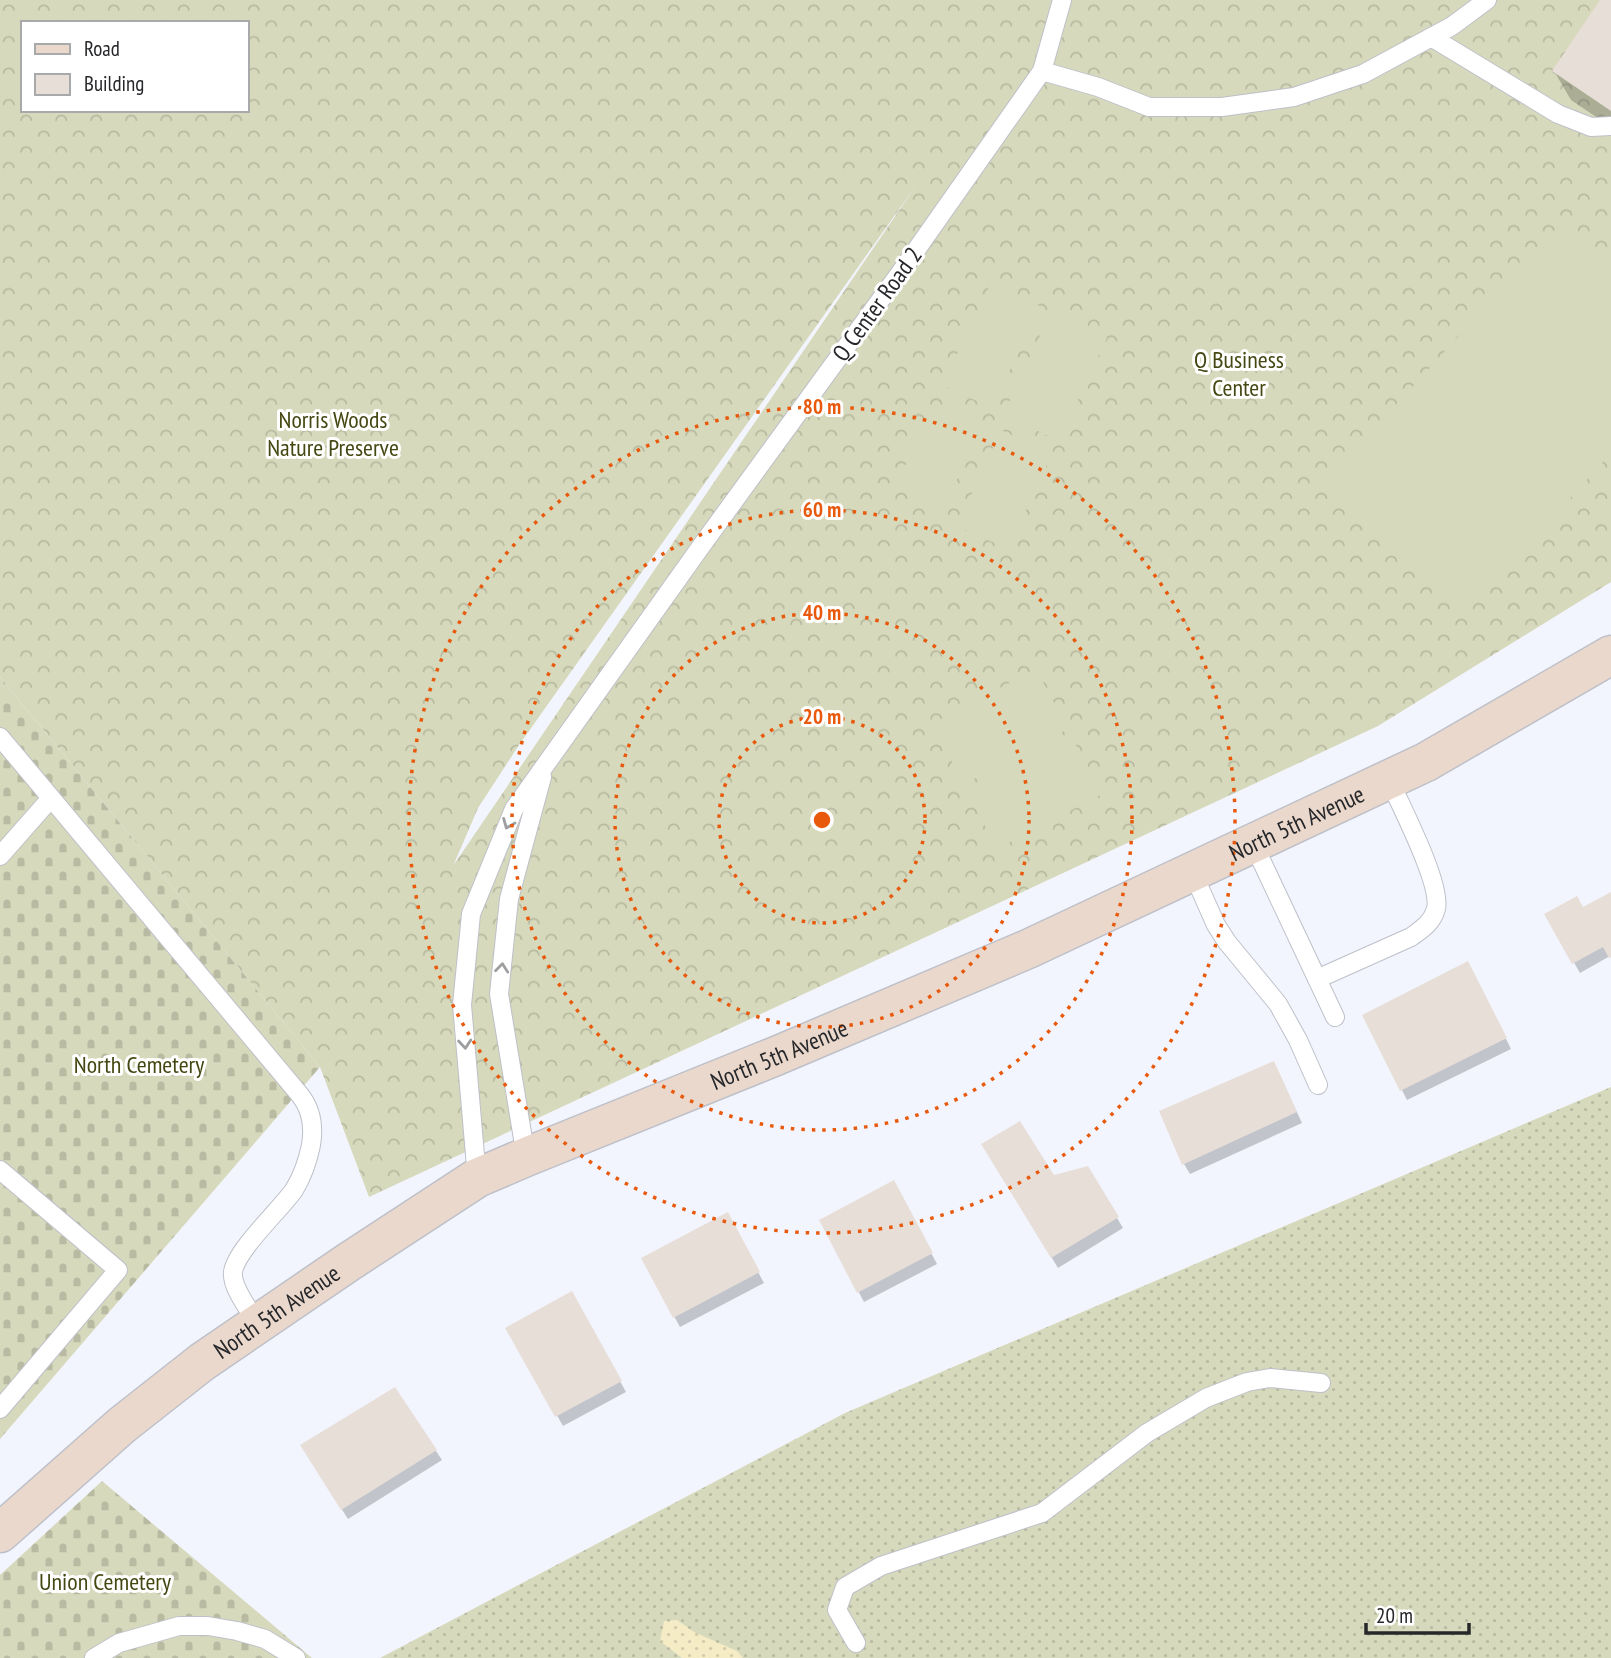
<svg xmlns="http://www.w3.org/2000/svg" width="1611" height="1658" viewBox="0 0 1611 1658" font-family="'PT Sans Narrow',sans-serif">
<style>
.grass{fill:url(#grass-dots)}
.forest{fill:url(#forest-crowns);fill-rule:evenodd}
.sand{fill:url(#sand-dots)}
.cemetery{fill:url(#cemetery-stones)}
.pitch{fill:#d6d9bb}
.shadow{fill:#0003}
.building{fill:#e7ded8}
.lines{fill:none;stroke-linecap:round;stroke-linejoin:round}
.lane-casing{stroke:#bec0c9;stroke-width:20}
.secondary-casing{stroke:#bec0c9;stroke-width:41}
.lane{stroke:#fff;stroke-width:18}
.secondary{stroke:#ead8cc;stroke-width:38}
.oneway{stroke:#9d9e9f}
.ring{fill:none;stroke:#e8590c;stroke-width:3.5;stroke-dasharray:3.5 7}
.labels{text-anchor:middle;dominant-baseline:central;stroke-width:6;stroke-linejoin:round;paint-order:stroke}
.street-label{font-size:24px;fill:#26272a;stroke:#fff}
.park-label{font-size:24px;fill:#454712;stroke:#fff}
.centre{fill:#e8590c;stroke:#fff;stroke-width:3.5}
.ring-label{font-size:21px;text-anchor:middle;font-weight:bold;fill:#e8590c;stroke:#fff;stroke-width:6;stroke-linejoin:round;paint-order:stroke}
</style>
<defs>
<pattern id="grass-dots" width="8" height="8" patternUnits="userSpaceOnUse" patternTransform="scale(1.75)"><rect width="8" height="8" fill="#d6d9bb"/><path d="M2 2h.1M6 6h.1" fill="none" stroke="#b8baa1" stroke-width="1.8" stroke-linecap="round"/></pattern>
<pattern id="forest-crowns" width="20" height="18" patternUnits="userSpaceOnUse" patternTransform="scale(1.75)"><rect width="20" height="18" fill="#d6d9bb"/><path d="M2 6a3 3 0 1 1 6 0M12 15a3 3 0 1 1 6 0" fill="none" stroke="#b8baa1"/></pattern>
<pattern id="sand-dots" width="8" height="8" patternUnits="userSpaceOnUse" patternTransform="scale(1.75)"><rect width="8" height="8" fill="#f5ecc6"/><path d="M2 2h.1M6 6h.1" fill="none" stroke="#d2caaa" stroke-width="1.8" stroke-linecap="round"/></pattern>
<pattern id="cemetery-stones" width="16" height="16" patternUnits="userSpaceOnUse" patternTransform="scale(1.75)"><rect width="16" height="16" fill="#d6d9bb"/><path d="M2 7V4a2 2 0 0 1 4 0v3zM10 15v-3a2 2 0 0 1 4 0v3z" fill="#b8baa1"/></pattern>
</defs>
<rect width="100%" height="100%" fill="#f3f5fe"/>
<!-- grass -->
<polygon class="grass" points="1611,1087 1611,1658 380,1658 845,1413"/>
<!-- forest -->
<path class="forest" d="M0 0H1611V582L1378 726 369 1197 320 1067 0 677ZM23 23H247V110H23ZM917 184 455 863 454 864 478 808 519 745Z"/>
<!-- sand -->
<polygon class="sand" points="677,1620 694,1632 737,1651 743,1658 682,1658 660,1641 664,1621"/>
<!-- cemetery -->
<g class="cemetery">
<polygon points="0,677 320,1067 0,1439"/>
<polygon points="102,1481 312,1658 0,1658 0,1575"/>
</g>
<!-- pitch -->
<g class="pitch">
<polygon points="1563,221 1611,268 1611,453 1464,616 1321,488"/>
<polygon points="991,283 1040,306 992,408 942,385"/>
<polygon points="1051,312 1107,338 1059,441 1003,415"/>
<polygon points="935,402 982,424 943,510 895,487"/>
<polygon points="1001,430 1052,454 1008,549 957,526"/>
<polygon points="1036,669 1068,729 1051,738 1054,743 1070,734 1102,794 997,849 966,789 983,780 980,776 964,784 932,724"/>
</g>
<!-- shadow -->
<g class="shadow">
<polygon points="1602,0 1611,0 1611,127 1571,100 1554,71"/>
<polygon points="1611,894 1611,958 1610,956 1580,973 1547,915 1583,910"/>
<polygon points="1474,974 1511,1049 1407,1100 1364,1015"/>
<polygon points="1279,1073 1302,1123 1190,1174 1184,1164"/>
<polygon points="984,1145 1053,1177 1087,1168 1123,1228 1058,1268"/>
<polygon points="899,1193 937,1264 864,1302 821,1221"/>
<polygon points="727,1215 764,1283 680,1327 643,1259"/>
<polygon points="571,1293 626,1392 563,1426 508,1328"/>
<polygon points="436,1451 442,1460 348,1519 308,1456"/>
</g>
<!-- building -->
<g class="building">
<polygon points="1600,0 1611,0 1611,111 1552,71"/>
<polygon points="1611,892 1611,957 1609,958 1603,947 1572,964 1544,914 1577,896 1583,907"/>
<polygon points="1468,961 1507,1038 1400,1091 1362,1015"/>
<polygon points="1274,1061 1297,1112 1182,1165 1159,1111"/>
<polygon points="1020,1121 1054,1175 1088,1166 1119,1217 1051,1258 981,1144"/>
<polygon points="894,1180 933,1253 857,1293 819,1220"/>
<polygon points="728,1212 760,1272 673,1318 641,1258"/>
<polygon points="572,1291 622,1381 555,1417 505,1328"/>
<polygon points="395,1387 437,1450 341,1510 300,1445"/>
</g>
<g class="lines">
<!-- lane casing -->
<g class="lane-casing">
<g id="lane">
<polyline points="1431,37 1558,114 1591,127 1611,126"/>
<polyline points="1042,71 1098,87 1149,107 1222,107 1294,97 1363,74 1452,26 1487,0"/>
<path d="M0 737 300 1095C312 1110 314 1127 311 1145 308 1160 302 1177 294 1190 280 1210 236 1250 233 1272 231 1287 250 1311 258 1324"/>
<polyline points="1253,843 1335,1017"/>
<polyline points="0,856 51,798"/>
<polyline points="1192,871 1216,925 1227,942 1278,1004 1298,1040 1318,1085"/>
<path d="M1317 979 1411 937C1422 929 1432 923 1436 909 1442 884 1400 805 1389 779"/>
<polyline points="526,1157 499,994 509,899 542,777"/>
<polyline points="0,1170 118,1270 0,1409"/>
<polyline points="477,1178 462,1005 471,914 514,809 702,545 900,273 1042,71 1062,0"/>
<polyline points="856,1643 837,1610 845,1587 881,1566 1042,1513 1147,1433 1206,1398 1247,1382 1270,1378 1321,1383"/>
<polyline points="94,1658 119,1643 179,1626 208,1626 237,1631 265,1639 296,1658"/>
</g>
</g>
<!-- secondary casing -->
<g class="secondary-casing">
<g id="secondary">
<path id="s1" d="M0 1533 122 1425 202 1362 347 1263 477 1178 526 1157 776 1056 1028 949 1426 762 1611 655"/>
</g>
</g>
<!-- lane -->
<use href="#lane" class="lane"/>
<!-- secondary -->
<use href="#secondary" class="secondary"/>
</g>
<!-- one-way arrows -->
<defs><path id="oneway-chevron" d="M-2-3.5L2.5 0L-2 3.5" fill="none" stroke-width="1.6" stroke-linecap="round" stroke-linejoin="round" transform="scale(1.75)"/></defs>
<g class="oneway">
<use href="#oneway-chevron" transform="translate(508 824) rotate(112)"/>
<use href="#oneway-chevron" transform="translate(502 968) rotate(-84)"/>
<use href="#oneway-chevron" transform="translate(465 1044) rotate(85)"/>
</g>
<!-- distance rings -->
<g class="ring">
<circle cx="822" cy="820" r="103"/>
<circle cx="822" cy="820" r="207"/>
<circle cx="822" cy="820" r="310"/>
<circle cx="822" cy="820" r="413"/>
</g>
<g class="labels">
<!-- street labels -->
<g class="street-label">
<text transform="translate(877 304) rotate(-54)">Q Center Road 2</text>
<text stroke="none"><textPath href="#s1" startOffset="1489">North 5th Avenue</textPath></text>
<text stroke="none"><textPath href="#s1" startOffset="922">North 5th Avenue</textPath></text>
<text stroke="none"><textPath href="#s1" startOffset="355">North 5th Avenue</textPath></text>
</g>
<!-- park labels -->
<g class="park-label">
<text x="1239" y="359">Q Business<tspan x="1239" dy="28">Center</tspan></text>
<text x="333" y="419">Norris Woods<tspan x="333" dy="28">Nature Preserve</tspan></text>
<text x="139" y="1064">North Cemetery</text>
<text x="105" y="1581">Union Cemetery</text>
</g>
</g>
<circle cx="822" cy="820" r="10" class="centre"/>
<g class="ring-label">
<text x="822" y="414">80 m</text>
<text x="822" y="517">60 m</text>
<text x="822" y="620">40 m</text>
<text x="822" y="724">20 m</text>
</g>
<!-- legend -->
<rect x="21" y="21" width="228" height="91" fill="#ffffff" stroke="#a8a9aa" stroke-width="2"/>
<rect x="35" y="44" width="35" height="10" fill="#ead8cc" stroke="#a8a9aa" stroke-width="2"/>
<text x="84" y="56" font-size="21" fill="#26272a">Road</text>
<rect x="35" y="74" width="35" height="21" fill="#e7ded8" stroke="#a8a9aa" stroke-width="2"/>
<text x="84" y="91" font-size="21" fill="#26272a">Building</text>
<!-- scale -->
<path d="M1366 1623v10h103v-10" fill="none" stroke="#26272a" stroke-width="3.5"/>
<text x="1376" y="1623" font-size="21" fill="#26272a" stroke="#ffffff" stroke-width="5" paint-order="stroke">20 m</text>
</svg>
